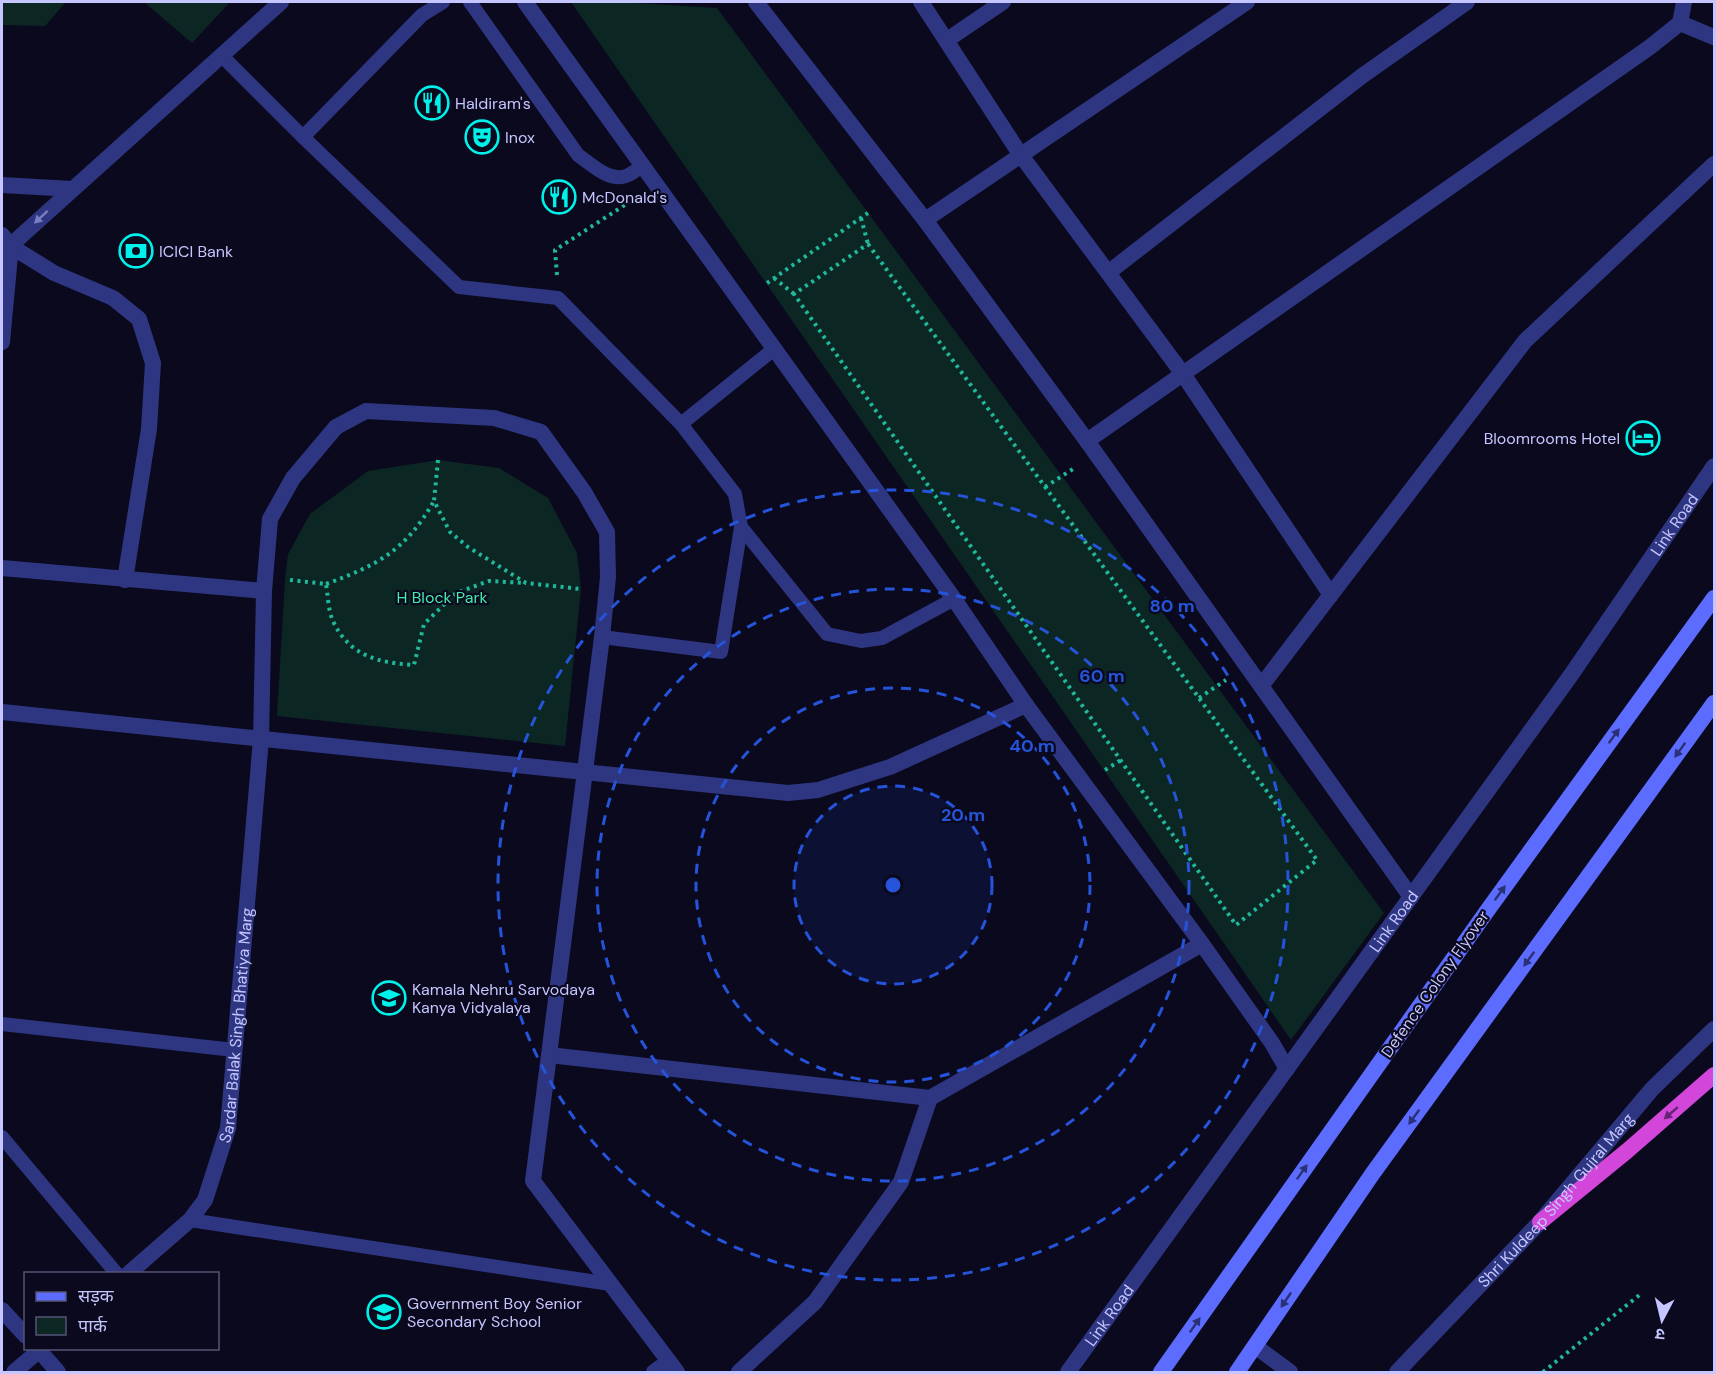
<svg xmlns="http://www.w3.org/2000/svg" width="1716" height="1374" viewBox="0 0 1716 1374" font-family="'DM Sans','Noto Sans Devanagari',sans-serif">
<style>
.green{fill:#0c2723}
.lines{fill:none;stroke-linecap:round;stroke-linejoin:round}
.path{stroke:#20b89c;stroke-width:4;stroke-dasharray:3 4.5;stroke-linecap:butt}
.service{stroke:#2f3681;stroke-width:14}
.minor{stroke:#2f3681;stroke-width:16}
.tertiary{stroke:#2f3681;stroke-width:16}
.secondary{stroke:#5c6cff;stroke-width:16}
.trunk{stroke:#d246d9;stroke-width:16}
.oneway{fill:#7a7ec0}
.oneway2{fill:#2b3177}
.oneway3{fill:#642472}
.ring{fill:none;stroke:#2554da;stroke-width:3;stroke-dasharray:10 8}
.labels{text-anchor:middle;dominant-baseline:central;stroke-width:4.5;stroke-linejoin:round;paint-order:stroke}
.poi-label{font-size:16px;fill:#c5c5ff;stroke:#0a091d;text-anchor:start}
.street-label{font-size:16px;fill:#c5c5ff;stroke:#0a091d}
.park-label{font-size:16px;fill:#45ebad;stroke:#0a091d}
.centre{fill:#2554da;stroke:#0a091d;stroke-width:3}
.ring-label{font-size:18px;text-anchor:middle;font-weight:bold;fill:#2554da;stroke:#0a091d;stroke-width:4.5;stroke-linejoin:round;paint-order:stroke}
</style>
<rect width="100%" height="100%" fill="#0a091d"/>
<!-- green -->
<g class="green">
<polygon points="2,2 66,2 45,26 2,25"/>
<polygon points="144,2 230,2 192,43"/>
<polygon points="571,2 620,2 717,8 1384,913 1291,1040"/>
<polygon points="438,460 499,468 548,498 577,553 581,589 565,746 277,716 285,580 288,554 310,514 368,471"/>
</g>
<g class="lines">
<!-- path -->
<g class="path">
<polyline points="861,218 868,244"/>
<polygon points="868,244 1317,860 1236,925 794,294"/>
<polyline points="557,275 555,250 631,201"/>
<polyline points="774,278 794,294"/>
<polyline points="767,283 868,213"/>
<polyline points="438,460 434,501 450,532 468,547 526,583 581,589"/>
<polyline points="1045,487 1076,467"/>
<path d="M290 580 326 584C328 595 328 610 333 621 349 656 379 663 414 665L424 624 456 593 489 581 526 583"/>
<path d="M326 584C378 565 406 550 434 501"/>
<polyline points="1199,698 1226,680"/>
<polyline points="1105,770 1121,760"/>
<polyline points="1543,1372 1642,1293"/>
</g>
<!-- service -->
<g class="service">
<path d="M470 2 578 155C591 164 609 182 626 176 632 174 638 169 643 165"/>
<polyline points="222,56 303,137 459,287 558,298 681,424 735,494 741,527 721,652 602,637"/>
<polyline points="303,137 422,15 443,2"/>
<polyline points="681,424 774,349"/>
<polyline points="741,527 827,634 861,641 882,638 954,599"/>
<polyline points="2,1024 234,1050"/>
<polyline points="2,1137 117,1274"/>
<polyline points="190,1220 610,1284"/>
</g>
<!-- minor -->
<g class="minor">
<polyline points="525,2 954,599 1026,705 1202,944 1272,1043 1287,1069"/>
<polyline points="756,2 925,220 1087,441 1411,897"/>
<polyline points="921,2 1020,154 1183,374 1331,595"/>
<polyline points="1680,23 1714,37"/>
<polyline points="947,40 1003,2"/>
<polyline points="2,185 72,189"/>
<polyline points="925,220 1247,2"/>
<polyline points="2,235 12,247 54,273 113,298 139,319 153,363 149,429 125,580"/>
<polyline points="1109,272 1362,76 1467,2"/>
<polyline points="2,342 11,245 281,2"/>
<polyline points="1087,441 1650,47 1680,23 1684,2"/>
<polyline points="2,568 264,591"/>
<polyline points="1261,686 1525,341 1714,164"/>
<polyline points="2,712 788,793 818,790 890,767 1026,705"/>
<polyline points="549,1055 930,1098 1202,944"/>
<path id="s1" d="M128 1274 190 1220 205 1200 228 1128 261 739 264 591 270 519 293 478 336 427 366 411 494 418 541 432 584 492 607 532 608 577 602 637 533 1181 677 1372"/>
<polyline points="2,1310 26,1336"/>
<polyline points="37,1348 58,1372"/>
<polyline points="14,1372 42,1348"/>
<polyline points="654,1372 668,1362"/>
<polyline points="739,1372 815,1302 901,1182 930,1098"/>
<path id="s2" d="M1068 1372 1571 675 1714 466"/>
</g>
<!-- tertiary -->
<g class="tertiary">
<polyline points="1255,1346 1290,1372"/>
<path id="s3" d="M1397 1372 1540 1222 1652 1089 1714 1029"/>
</g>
<!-- secondary -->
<g class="secondary">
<polyline points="1161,1372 1487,911 1714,598"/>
<polyline points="1237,1372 1373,1173 1714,703"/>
</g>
<!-- trunk -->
<polyline class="trunk" points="1540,1222 1627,1151 1714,1075"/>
</g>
<!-- one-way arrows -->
<defs><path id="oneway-solid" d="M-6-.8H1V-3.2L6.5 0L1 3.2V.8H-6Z" transform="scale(1.5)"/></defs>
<use class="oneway" href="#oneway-solid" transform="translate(41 217) rotate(137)"/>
<g class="oneway2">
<use href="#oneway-solid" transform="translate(1614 736) rotate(-54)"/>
<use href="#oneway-solid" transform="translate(1680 750) rotate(126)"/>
<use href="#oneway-solid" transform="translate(1500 893) rotate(-54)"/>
<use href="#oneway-solid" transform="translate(1529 959) rotate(126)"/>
<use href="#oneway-solid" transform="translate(1414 1117) rotate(126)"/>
<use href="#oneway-solid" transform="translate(1302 1172) rotate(-55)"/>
<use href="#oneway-solid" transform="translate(1286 1300) rotate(124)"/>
<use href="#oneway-solid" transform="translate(1195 1325) rotate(-55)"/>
</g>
<use class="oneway3" href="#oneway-solid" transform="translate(1671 1113) rotate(139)"/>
<!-- distance rings -->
<circle cx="893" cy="885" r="99" fill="#2554da" fill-opacity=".12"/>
<g class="ring">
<circle cx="893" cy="885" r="99"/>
<circle cx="893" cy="885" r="197"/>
<circle cx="893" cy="885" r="296"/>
<circle cx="893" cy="885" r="395"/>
</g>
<!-- icons -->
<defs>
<g id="restaurant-ring" transform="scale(1.725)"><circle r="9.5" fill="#0a091d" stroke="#00f0ea" stroke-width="1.5"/><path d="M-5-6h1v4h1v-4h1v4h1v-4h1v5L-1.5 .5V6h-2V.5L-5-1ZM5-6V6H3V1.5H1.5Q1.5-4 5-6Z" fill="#00f0ea"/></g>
<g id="theatre-ring" transform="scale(1.725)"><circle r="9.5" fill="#0a091d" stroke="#00f0ea" stroke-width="1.5"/><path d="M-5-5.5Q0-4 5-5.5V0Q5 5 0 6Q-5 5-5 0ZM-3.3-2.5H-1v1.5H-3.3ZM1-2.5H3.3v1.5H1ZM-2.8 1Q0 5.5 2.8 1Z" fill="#00f0ea"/></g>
<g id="bank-ring" transform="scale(1.725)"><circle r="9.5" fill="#0a091d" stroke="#00f0ea" stroke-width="1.5"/><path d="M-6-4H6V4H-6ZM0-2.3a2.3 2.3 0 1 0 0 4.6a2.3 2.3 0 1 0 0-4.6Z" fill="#00f0ea"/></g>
<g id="hotel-ring" transform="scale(1.725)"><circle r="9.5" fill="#0a091d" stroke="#00f0ea" stroke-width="1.5"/><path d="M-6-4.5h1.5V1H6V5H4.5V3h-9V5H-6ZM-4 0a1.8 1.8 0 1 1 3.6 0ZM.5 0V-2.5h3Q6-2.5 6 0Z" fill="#00f0ea"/></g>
<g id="school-ring" transform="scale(1.725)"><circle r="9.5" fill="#0a091d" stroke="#00f0ea" stroke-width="1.5"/><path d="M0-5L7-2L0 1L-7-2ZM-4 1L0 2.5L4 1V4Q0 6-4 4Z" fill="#00f0ea"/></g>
</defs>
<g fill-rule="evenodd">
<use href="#restaurant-ring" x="432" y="103"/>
<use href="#theatre-ring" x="482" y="137"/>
<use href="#restaurant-ring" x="559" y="197"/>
<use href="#bank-ring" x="136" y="251"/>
<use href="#hotel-ring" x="1643" y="438"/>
<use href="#school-ring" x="389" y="998"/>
<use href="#school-ring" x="384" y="1312"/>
</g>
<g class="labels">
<!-- poi labels -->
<g class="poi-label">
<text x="455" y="103">Haldiram's</text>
<text x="505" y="137">Inox</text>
<text x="582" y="197">McDonald's</text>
<text x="159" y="251">ICICI Bank</text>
<text x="1620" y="438" text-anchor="end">Bloomrooms Hotel</text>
<text x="412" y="989">Kamala Nehru Sarvodaya<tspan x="412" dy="18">Kanya Vidyalaya</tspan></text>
<text x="407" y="1303">Government Boy Senior<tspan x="407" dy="18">Secondary School</tspan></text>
</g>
<!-- street labels -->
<g class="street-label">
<text stroke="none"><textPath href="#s2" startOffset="1042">Link Road</textPath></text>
<text stroke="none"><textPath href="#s2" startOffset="556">Link Road</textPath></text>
<text transform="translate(1435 984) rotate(-55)">Defence Colony Flyover</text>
<text stroke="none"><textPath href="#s1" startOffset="286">Sardar Balak Singh Bhatiya Marg</textPath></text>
<text stroke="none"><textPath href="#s3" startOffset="234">Shri Kuldeep Singh Gujral Marg</textPath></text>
<text stroke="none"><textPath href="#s2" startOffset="70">Link Road</textPath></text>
</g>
<!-- park labels -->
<g class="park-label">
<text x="442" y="597">H Block Park</text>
</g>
</g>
<circle cx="893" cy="885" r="9" class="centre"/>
<g class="ring-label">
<text x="1172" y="612">80 m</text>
<text x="1102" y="682">60 m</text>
<text x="1032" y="752">40 m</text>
<text x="963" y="821">20 m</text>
</g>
<!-- border -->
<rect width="1716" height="1374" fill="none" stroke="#c5c5ff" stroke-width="6"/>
<!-- legend -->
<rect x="24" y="1272" width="195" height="78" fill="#0a091d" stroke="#555477" stroke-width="1.5"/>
<rect x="36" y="1292" width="30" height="9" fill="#5c6cff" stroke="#555477" stroke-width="1.5"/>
<text x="78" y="1302" font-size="18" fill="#c5c5ff">सड़क</text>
<rect x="36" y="1317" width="30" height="18" fill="#0c2723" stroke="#555477" stroke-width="1.5"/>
<text x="78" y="1332" font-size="18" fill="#c5c5ff">पार्क</text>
<!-- north arrow -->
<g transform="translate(1662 1320) rotate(187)" stroke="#0a091d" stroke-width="4.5" paint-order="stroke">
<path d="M0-4.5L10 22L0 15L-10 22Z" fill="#c5c5ff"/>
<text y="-9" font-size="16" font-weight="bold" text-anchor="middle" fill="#c5c5ff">उ</text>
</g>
</svg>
